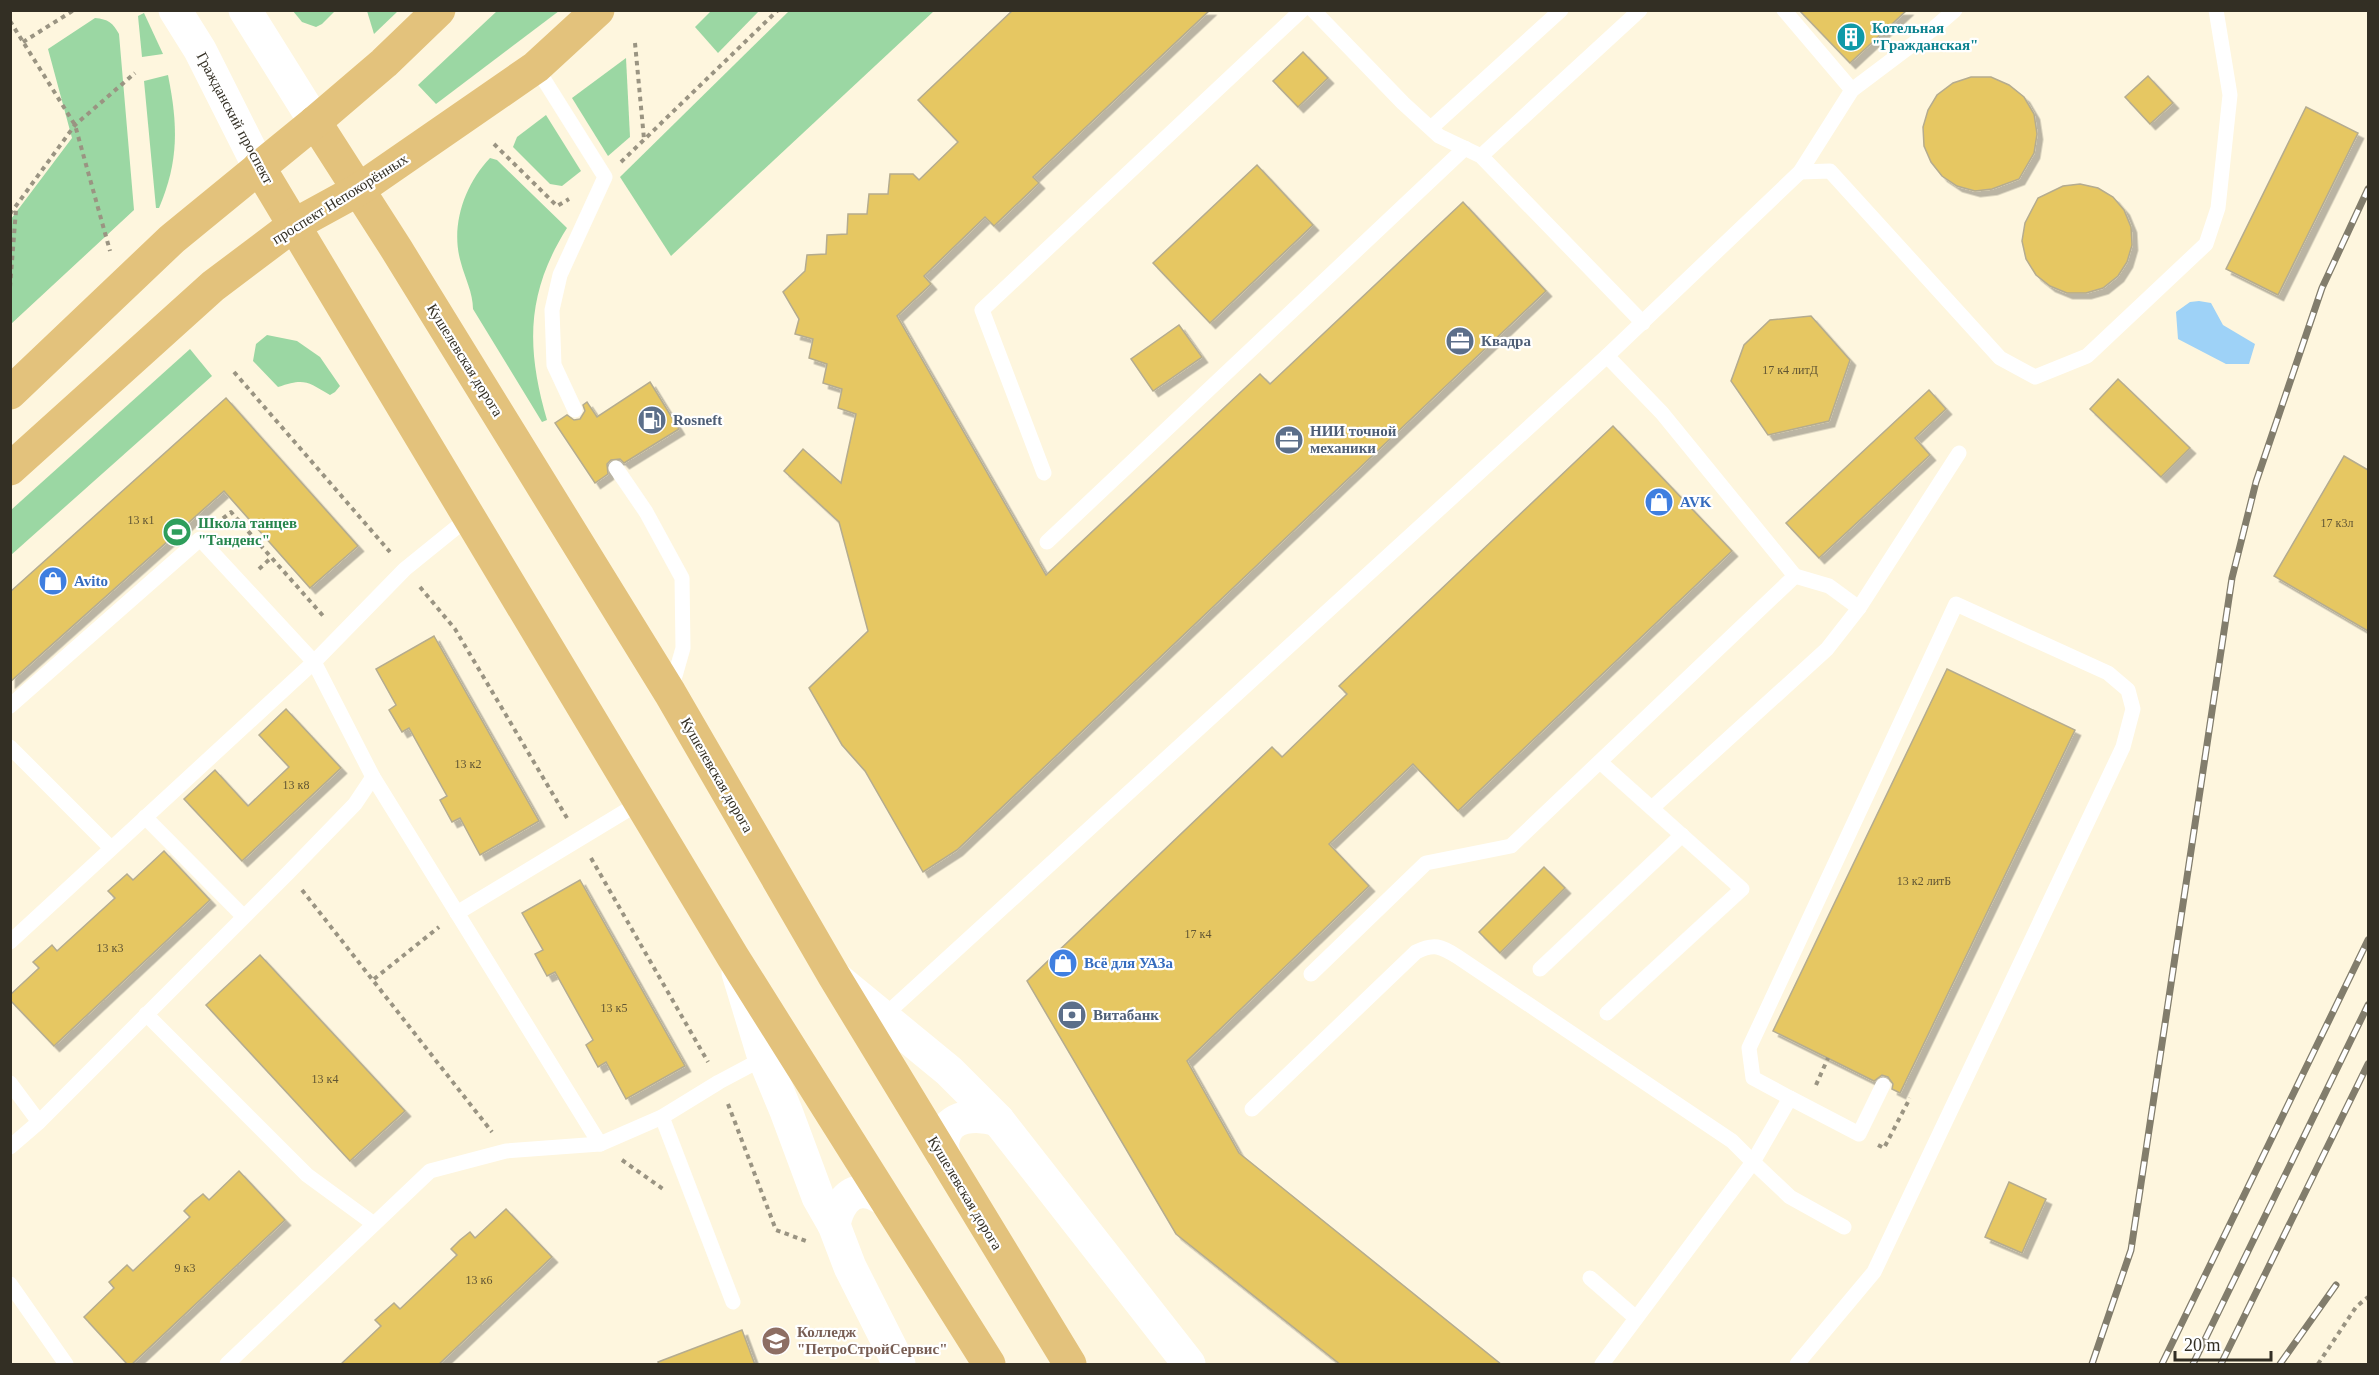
<svg xmlns="http://www.w3.org/2000/svg" width="2379" height="1375" viewBox="0 0 2379 1375" font-family="'Times New Roman',serif">
<style>
.green{fill:#9bd7a3}
.water{fill:#9ed2f7}
.building{fill:#e6c762;stroke:#b5ac8f;stroke-width:1.5;filter:url(#shadow)}
.lines{fill:none;stroke-linecap:round;stroke-linejoin:round}
.path{stroke:#9a9482;stroke-width:4;stroke-dasharray:4.5 4.5;stroke-linecap:butt}
.lane{stroke:#fff;stroke-width:15}
.secondary{stroke:#fff;stroke-width:33}
.primary{stroke:#e3c27c;stroke-width:33}
.rail-casing{stroke:#827d6c;stroke-width:7}
.rail{stroke:#fff;stroke-width:4.5;stroke-dasharray:14;stroke-linecap:butt}
.labels{text-anchor:middle;dominant-baseline:central;stroke-width:4.5;stroke-linejoin:round;paint-order:stroke}
.number-label{font-size:12px;fill:#605534}
.culture-label{font-size:15px;font-weight:bold;fill:#0d838f;stroke:#fff;text-anchor:start}
.street-label{font-size:15px;fill:#332f24;stroke:#fff}
.service-label{font-size:15px;font-weight:bold;fill:#4e5e75;stroke:#fff;text-anchor:start}
.shop-label{font-size:15px;font-weight:bold;fill:#366cbe;stroke:#fff;text-anchor:start}
.leisure-label{font-size:15px;font-weight:bold;fill:#27864d;stroke:#fff;text-anchor:start}
.education-label{font-size:15px;font-weight:bold;fill:#785e54;stroke:#fff;text-anchor:start}
</style>
<defs>
<filter id="shadow"><feDropShadow dx="5.5" dy="5.5" stdDeviation="0" flood-color="#0004"/></filter>
</defs>
<rect width="100%" height="100%" fill="#fef6de"/>
<!-- green -->
<g class="green">
<polygon points="712,10 759,10 759,11 718,53 695,27"/>
<polygon points="293,11 335,11 322,24 316,27 302,22"/>
<polygon points="367,11 367,10 398,11 374,34"/>
<polygon points="497,11 559,11 436,104 418,85"/>
<polygon points="789,11 934,11 671,256 620,177"/>
<polygon points="144,13 163,54 142,57 138,16"/>
<path d="M95 18C108 19 113 23 119 34L134 210 11 324V219L72 138 48 49Z"/>
<polygon points="626,58 630,137 608,156 572,98"/>
<path d="M168 75C178 125 179 161 159 208H156L144 81Z"/>
<polygon points="546,115 581,171 562,186 550,184 513,147 517,137"/>
<path d="M490 158 497 160 567 228C526 293 526 348 547 420L542 422 473 309C473 293 465 278 461 263 450 227 464 185 490 158Z"/>
<path d="M267 335 297 341 320 357 340 386 335 392 330 395C307 381 304 378 278 387L253 361 256 344Z"/>
<polygon points="190,349 212,376 11,555 11,510"/>
</g>
<!-- water -->
<polygon class="water" points="2199,301 2211,303 2223,325 2255,344 2249,364 2226,364 2178,339 2176,312 2190,302"/>
<!-- building -->
<g class="building">
<polygon points="1013,10 1210,10 1033,177 1039,183 994,226 985,217 924,276 931,284 897,316 1046,575 1260,374 1270,384 1463,202 1546,291 957,850 923,872 865,771 842,745 809,688 868,631 839,522 784,471 803,449 841,483 856,414 838,408 842,389 823,383 827,364 809,358 813,339 795,334 799,319 783,292 805,271 807,255 826,254 827,235 847,234 848,214 867,214 869,194 888,194 890,174 913,174 919,180 958,142 918,100"/>
<polygon points="1799,10 1907,10 1850,63"/>
<polygon points="1303,52 1328,78 1298,107 1273,81"/>
<polygon points="2148,76 2173,103 2150,124 2125,97"/>
<polygon points="1971,77 1991,77 2009,85 2024,97 2034,114 2037,134 2034,153 2019,179 1992,189 1975,191 1957,186 1942,176 1931,162 1924,146 1923,127 1928,110 1937,95 1953,83"/>
<polygon points="2306,107 2358,133 2278,295 2226,269"/>
<polygon points="1257,165 1313,225 1210,323 1153,263"/>
<polygon points="2080,184 2098,188 2113,197 2124,210 2131,227 2132,245 2127,262 2118,276 2103,288 2086,293 2067,293 2050,286 2036,275 2026,259 2022,241 2025,223 2038,198 2063,186"/>
<polygon points="1811,316 1850,360 1829,421 1768,435 1731,381 1744,345 1770,320"/>
<polygon points="1179,325 1202,357 1153,391 1131,359"/>
<polygon points="2118,379 2190,448 2161,477 2090,409"/>
<polygon points="650,382 679,429 624,463 620,459 611,460 607,464 608,474 595,483 555,423 567,415 574,420 580,419 585,411 583,405 587,402 597,417"/>
<polygon points="1929,390 1946,409 1915,438 1930,455 1819,558 1786,523"/>
<polygon points="226,398 358,546 310,588 224,491 10,682 10,592"/>
<polygon points="1613,426 1732,551 1458,811 1413,764 1329,844 1369,886 1187,1061 1239,1153 1502,1365 1341,1365 1176,1234 1027,981 1272,747 1282,757 1347,694 1339,686"/>
<polygon points="2344,456 2368,470 2368,631 2274,576"/>
<polygon points="434,636 539,821 480,855 460,818 452,822 440,800 447,796 409,728 402,732 389,710 396,705 376,669"/>
<polygon points="1947,669 2075,730 1900,1093 1892,1089 1893,1084 1888,1077 1882,1075 1874,1081 1773,1031"/>
<polygon points="286,709 341,768 242,861 184,799 215,770 248,806 289,767 259,735"/>
<polygon points="164,851 210,900 54,1046 10,1000 10,995 39,968 33,962 42,954 52,945 57,951 115,898 108,891 127,874 133,880"/>
<polygon points="1544,867 1565,888 1500,953 1479,932"/>
<polygon points="580,880 685,1066 626,1099 606,1062 598,1067 586,1045 593,1040 555,972 547,976 535,954 543,950 522,913"/>
<polygon points="260,955 405,1111 350,1161 206,1005"/>
<polygon points="239,1171 285,1220 131,1365 128,1365 84,1317 114,1288 109,1282 127,1265 133,1271 190,1217 184,1211 193,1202 203,1194 209,1200"/>
<polygon points="2009,1182 2046,1199 2022,1253 1985,1237"/>
<polygon points="506,1209 552,1257 438,1365 340,1365 381,1326 375,1320 385,1311 394,1303 400,1309 457,1255 451,1249 460,1240 470,1232 475,1238"/>
<polygon points="742,1330 755,1365 659,1365 658,1362"/>
</g>
<g class="lines">
<!-- path -->
<g class="path">
<polyline points="10,21 75,125 110,251"/>
<polyline points="23,42 74,10"/>
<polyline points="635,43 644,139"/>
<polyline points="494,144 557,206 569,199"/>
<polyline points="621,162 778,10"/>
<polyline points="10,214 75,125 135,73"/>
<polyline points="10,287 16,210"/>
<polyline points="234,372 390,552"/>
<polyline points="216,524 231,512 325,618"/>
<polyline points="259,569 272,557"/>
<polyline points="420,587 455,629 567,818"/>
<polyline points="591,858 708,1062"/>
<polyline points="302,890 492,1132"/>
<polyline points="374,979 439,927"/>
<polyline points="1816,1085 1828,1058"/>
<polyline points="728,1104 776,1230 806,1241"/>
<polyline points="1878,1145 1884,1148 1910,1098"/>
<polyline points="622,1160 663,1189"/>
<polyline points="2318,1364 2356,1307 2368,1297"/>
</g>
<!-- lane -->
<g class="lane">
<polyline points="1313,10 1403,103 1439,136 1481,156 1643,323"/>
<polyline points="1784,10 1852,90"/>
<polyline points="536,67 605,177 560,275 552,310 554,365 575,410"/>
<polyline points="1431,128 1561,10"/>
<polyline points="1481,156 1640,10"/>
<polyline points="1800,172 1830,171 2000,358 2035,377 2087,356 2206,244 2218,208 2230,95 2216,10"/>
<polyline points="616,468 646,512 682,578 683,648 671,690"/>
<polyline points="1044,473 982,310 1302,10"/>
<polyline points="1047,542 1465,148"/>
<polyline points="1795,576 1829,586 1859,608"/>
<polyline points="10,706 200,539 314,662 373,777 600,1144"/>
<polyline points="10,747 111,848"/>
<polyline points="1600,762 1742,889 1607,1013"/>
<polyline points="1652,808 1827,649 1859,608 1959,453"/>
<polyline points="145,817 243,916"/>
<polyline points="457,913 639,803"/>
<polyline points="10,942 314,662 405,569 468,518"/>
<polyline points="1540,969 1682,835"/>
<polyline points="1311,974 1426,863 1511,846 1795,576 1662,413 1607,356"/>
<polyline points="146,1014 307,1175 374,1224"/>
<polyline points="884,1016 1607,356 1800,172 1852,90 1933,29 1955,10"/>
<polyline points="10,1083 39,1122"/>
<polyline points="1790,1098 1859,1134 1883,1085"/>
<path d="M1252 1109 1416 952C1434 943 1441 946 1458 957L1732 1141 1753 1162 1602 1364"/>
<polyline points="662,1117 733,1302"/>
<polyline points="10,1147 39,1122 288,873 355,804 373,777"/>
<polyline points="1590,1278 1636,1318"/>
<polyline points="10,1284 66,1364"/>
<polyline points="227,1364 430,1171 506,1151 600,1144 662,1117 719,1082 764,1058"/>
<polyline points="1797,1364 1874,1272 2123,747 2133,709 2128,690 2108,673 1956,604 1749,1048 1753,1078 1790,1098 1753,1162 1790,1197 1844,1227"/>
</g>
<!-- secondary -->
<g class="secondary">
<polyline points="175,10 200,50 259,167"/>
<polyline points="245,10 315,122"/>
<polyline points="738,973 764,1058 786,1111 818,1197 834,1225 850,1267 899,1364"/>
<polyline points="837,979 949,1071 998,1120 1189,1364"/>
<path d="M945 1160C944 1154 942 1146 943 1141 947 1113 978 1114 998 1120"/>
<path d="M834 1225C837 1209 847 1189 866 1192 872 1192 879 1197 885 1199"/>
</g>
<!-- primary -->
<g class="primary">
<polyline points="315,122 397,250 670,693 834,976 1070,1364"/>
<polyline points="259,167 733,957 989,1364"/>
<polyline points="10,393 172,239 315,122 384,63 439,10"/>
<polyline points="10,469 213,286 294,225 358,190 536,67 598,10"/>
</g>
<!-- rail casing -->
<g class="rail-casing">
<g id="rail">
<polyline points="2092,1364 2131,1250 2232,578 2256,482 2322,288 2368,189"/>
<polyline points="2162,1364 2368,940"/>
<polyline points="2193,1364 2368,1005"/>
<polyline points="2221,1364 2368,1064"/>
<polyline points="2280,1364 2336,1285"/>
</g>
</g>
<!-- rail -->
<use href="#rail" class="rail"/>
</g>
<!-- icons -->
<defs>
<g id="building-disc" transform="scale(1.5)"><circle r="9.5" fill="#0f9aa8" stroke="#fff"/><path d="M-4-6H4V6H1V3H-1V6H-4ZM-2.5-4.3h1.7v1.8h-1.7ZM.8-4.3h1.7v1.8H.8ZM-2.5-1h1.7V.8h-1.7ZM.8-1h1.7V.8H.8Z" fill="#fff"/></g>
<g id="office-disc" transform="scale(1.5)"><circle r="9.5" fill="#5c6f8a" stroke="#fff"/><path d="M-6-3h4V-5.5h4V-3h4V5H-6ZM-1-4.5V-3h2v-1.5ZM-6 0V1H6V0Z" fill="#fff"/></g>
<g id="fuel-disc" transform="scale(1.5)"><circle r="9.5" fill="#5c6f8a" stroke="#fff"/><path d="M-5.5-6h7V0h2V4h1.3V-2.5L3-4.5l.8-.8L6-3V5H2.5V1h-1V6h-7ZM-4.2-4.7v3.2H.2V-4.7Z" fill="#fff"/></g>
<g id="shop-disc" transform="scale(1.5)"><circle r="9.5" fill="#3f7fe0" stroke="#fff"/><path d="M-5-2.5h2.3a2.7 3.5 0 0 1 5.4 0H5L5.5 6h-11ZM-1.5-2.5h3a1.5 2.3 0 0 0-3 0Z" fill="#fff"/></g>
<g id="stadium-disc" transform="scale(1.5)"><circle r="9.5" fill="#2e9e5b" stroke="#fff"/><path d="M0-5a6.5 5 0 1 0 0 10a6.5 5 0 1 0 0-10ZM-3.5-1.8h7v3.6h-7Z" fill="#fff"/></g>
<g id="bank-disc" transform="scale(1.5)"><circle r="9.5" fill="#5c6f8a" stroke="#fff"/><path d="M-6-4H6V4H-6ZM0-2.3a2.3 2.3 0 1 0 0 4.6a2.3 2.3 0 1 0 0-4.6Z" fill="#fff"/></g>
<g id="university-disc" transform="scale(1.5)"><circle r="9.5" fill="#8d6e63" stroke="#fff"/><path d="M0-5L7-2L0 1L-7-2ZM-4 1L0 2.5L4 1V4Q0 6-4 4Z" fill="#fff"/></g>
</defs>
<g fill-rule="evenodd">
<use href="#building-disc" x="1851" y="37"/>
<use href="#office-disc" x="1460" y="341"/>
<use href="#fuel-disc" x="652" y="420"/>
<use href="#office-disc" x="1289" y="440"/>
<use href="#shop-disc" x="1659" y="502"/>
<use href="#stadium-disc" x="177" y="532"/>
<use href="#shop-disc" x="53" y="581"/>
<use href="#shop-disc" x="1063" y="963"/>
<use href="#bank-disc" x="1072" y="1015"/>
<use href="#university-disc" x="776" y="1341"/>
</g>
<g class="labels">
<!-- number labels -->
<g class="number-label">
<text x="1790" y="370">17 к4 литД</text>
<text x="141" y="520">13 к1</text>
<text x="2337" y="523">17 к3л</text>
<text x="468" y="764">13 к2</text>
<text x="296" y="785">13 к8</text>
<text x="1924" y="881">13 к2 литБ</text>
<text x="1198" y="934">17 к4</text>
<text x="110" y="948">13 к3</text>
<text x="614" y="1008">13 к5</text>
<text x="325" y="1079">13 к4</text>
<text x="185" y="1268">9 к3</text>
<text x="479" y="1280">13 к6</text>
</g>
<!-- culture labels -->
<g class="culture-label">
<text x="1872" y="28">Котельная<tspan x="1872" dy="17">"Гражданская"</tspan></text>
</g>
<!-- street labels -->
<g class="street-label">
<text transform="translate(235 118) rotate(62)">Гражданский проспект</text>
<text transform="translate(340 199) rotate(-32)">проспект Непокорённых</text>
<text transform="translate(465 360) rotate(58)">Кушелевская дорога</text>
<text transform="translate(717 775) rotate(60)">Кушелевская дорога</text>
<text transform="translate(965 1193) rotate(59)">Кушелевская дорога</text>
</g>
<!-- service labels -->
<g class="service-label">
<text x="1481" y="341">Квадра</text>
<text x="673" y="420">Rosneft</text>
<text x="1310" y="431">НИИ точной<tspan x="1310" dy="17">механики</tspan></text>
<text x="1093" y="1015">Витабанк</text>
</g>
<!-- shop labels -->
<g class="shop-label">
<text x="1680" y="502">AVK</text>
<text x="74" y="581">Avito</text>
<text x="1084" y="963">Всё для УАЗа</text>
</g>
<!-- leisure labels -->
<g class="leisure-label">
<text x="198" y="523">Школа танцев<tspan x="198" dy="17">"Танденс"</tspan></text>
</g>
<!-- education labels -->
<g class="education-label">
<text x="797" y="1332">Колледж<tspan x="797" dy="17">"ПетроСтройСервис"</tspan></text>
</g>
</g>
<!-- border -->
<rect width="2379" height="1375" fill="none" stroke="#332f24" stroke-width="24"/>
<!-- scale -->
<path d="M2175 1351v9h96v-9" fill="none" stroke="#332f24" stroke-width="3"/>
<text x="2184" y="1351" font-size="18" fill="#332f24" stroke="#ffffff" stroke-width="4.5" paint-order="stroke">20 m</text>
</svg>
